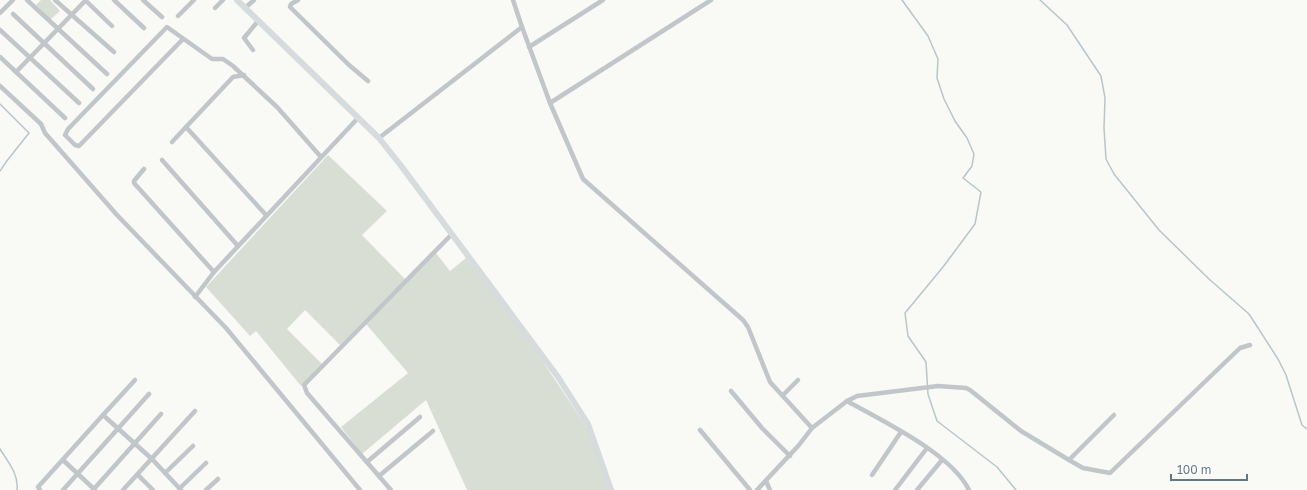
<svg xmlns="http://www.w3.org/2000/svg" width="1307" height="490" viewBox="0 0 1307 490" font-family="'Golos Text',sans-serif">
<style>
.green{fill:#d9ded5}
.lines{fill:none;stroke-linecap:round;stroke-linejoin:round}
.stream{stroke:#b7c7c9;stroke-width:1.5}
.street{stroke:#c0c6c9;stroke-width:4.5}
.secondary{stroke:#d6dbde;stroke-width:6}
</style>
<rect width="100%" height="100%" fill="#f9f9f6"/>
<!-- green -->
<g class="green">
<polygon points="41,0 50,0 60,11 50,20 36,5"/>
<polygon points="328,155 387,211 362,235 405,279 340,345 305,310 287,329 322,364 301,386 256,331 250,336 206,287"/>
<polygon points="436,253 450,271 466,258 525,335 588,429 608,490 467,490 426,400 362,454 341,427 408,373 366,324"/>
</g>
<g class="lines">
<!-- stream -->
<g class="stream">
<polyline points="902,0 928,36 938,59 937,78 944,99 955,121 967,138 974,154 972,166 963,178 981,192 975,224 943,267 905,313 908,336 926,362 928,394 937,421 997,467 1016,490"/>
<polyline points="1040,0 1067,25 1101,76 1105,98 1104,128 1106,159 1114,174 1159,230 1209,279 1249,314 1278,359 1286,375 1302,425 1307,429"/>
<polyline points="0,104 29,133 6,162 0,171"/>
<path d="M0 449C8 462 19 474 17 490"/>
</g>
<!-- street -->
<g class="street">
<polyline points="27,0 107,74"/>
<polyline points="55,0 114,52"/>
<polyline points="85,0 112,26"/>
<polyline points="114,0 144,28"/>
<polyline points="143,0 162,17"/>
<polyline points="298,0 291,4 290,7 349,65 368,81"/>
<polyline points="513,0 522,27 550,103 583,179 743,320 748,327 770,382 812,428"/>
<polyline points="215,8 223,0"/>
<polyline points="245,8 254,0"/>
<polyline points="0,13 13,0"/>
<polyline points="13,14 93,89"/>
<polyline points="178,16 194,0"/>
<polyline points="0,30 79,103"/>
<polyline points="183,39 79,146 75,145 65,135 68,129 167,27 212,59 223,59 233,66 277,107 321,157"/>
<polyline points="529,47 603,0"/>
<polyline points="253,50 244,38 258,21"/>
<polyline points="0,57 65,118"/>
<polyline points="16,72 86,0"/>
<polyline points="244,75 233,77 186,127 266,215"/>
<polyline points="0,86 41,124 45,133 117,215 226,328 360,490"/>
<polyline points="550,103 711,0"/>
<polyline points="379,138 522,27"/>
<polyline points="172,142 186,127"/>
<polyline points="162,160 238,246"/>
<polyline points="144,169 134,181 134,183 214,272"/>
<polyline points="195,297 214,272 358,118"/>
<polyline points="731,391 762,428 790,456"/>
<polyline points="783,395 798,380"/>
<path d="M847 401C882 421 951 453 969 490"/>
<polyline points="103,415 135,380"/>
<polyline points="700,430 750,490"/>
<polyline points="63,460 95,490"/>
<polyline points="1069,460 1114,415"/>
<polyline points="367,462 420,417"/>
<polyline points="165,473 193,446"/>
<polyline points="138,475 153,490"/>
<polyline points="872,475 901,432"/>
<polyline points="379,476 433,431"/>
<polyline points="766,481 770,490"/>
<polyline points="180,488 206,463"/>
<polyline points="40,490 38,487 103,415 152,459 181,490"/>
<polyline points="63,490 149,394"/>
<polyline points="93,490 161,414"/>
<polyline points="123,490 195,411"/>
<polyline points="206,490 218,479"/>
<polyline points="391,490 307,393 304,385 452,234"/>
<polyline points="757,490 799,445 812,428 847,401 857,396 938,386 966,388 970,390 1021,431 1069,460 1083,468 1110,473 1240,348 1250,345"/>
<polyline points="895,490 927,448"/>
<polyline points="917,490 942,460"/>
</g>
<!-- secondary -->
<polyline class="secondary" points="237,0 379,138 402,167 558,377 588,424 611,490"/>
</g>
<!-- scale -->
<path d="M1171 474v6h76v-6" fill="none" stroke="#637882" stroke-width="2"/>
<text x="1177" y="474" font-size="12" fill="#637882" stroke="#ffffff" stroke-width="3" paint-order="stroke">100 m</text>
</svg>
